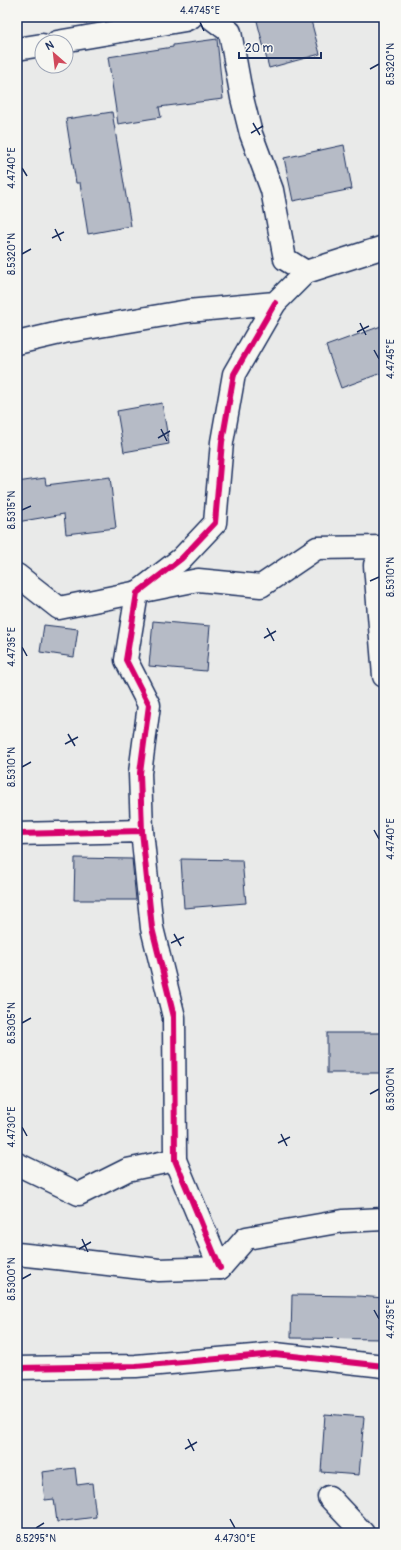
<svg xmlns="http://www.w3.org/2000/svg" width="401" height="1550" viewBox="0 0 401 1550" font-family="Pangolin,sans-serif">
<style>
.building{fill:#b6bbc6;stroke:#1b2f5e}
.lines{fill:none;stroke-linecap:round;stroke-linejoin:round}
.minor-casing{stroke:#1b2f5e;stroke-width:25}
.minor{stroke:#f6f6f2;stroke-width:22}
.cycleway-casing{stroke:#f6f6f2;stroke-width:8}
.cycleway{stroke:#d6006c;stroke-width:6}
.ticks{fill:none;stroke:#1b2f5e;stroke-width:1.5}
.neatline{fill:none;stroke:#1b2f5e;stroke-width:1.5}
.ticks-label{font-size:10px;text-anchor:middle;fill:#1b2f5e}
</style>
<rect width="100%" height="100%" fill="#e9eae9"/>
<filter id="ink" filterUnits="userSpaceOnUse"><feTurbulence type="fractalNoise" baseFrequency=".025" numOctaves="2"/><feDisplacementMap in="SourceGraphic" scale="8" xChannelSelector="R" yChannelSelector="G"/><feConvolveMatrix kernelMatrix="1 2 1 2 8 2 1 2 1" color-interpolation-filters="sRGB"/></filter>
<g filter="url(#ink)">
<!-- building -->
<g class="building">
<polygon points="256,17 310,17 320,54 269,68"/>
<polygon points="217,39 223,99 159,107 161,117 118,124 108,57 173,47 173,45"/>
<polygon points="112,112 131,226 88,234 80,183 76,183 66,119"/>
<polygon points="344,145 352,189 293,201 284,158"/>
<polygon points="384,325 384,372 341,388 326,346"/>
<polygon points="162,403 169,444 124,452 117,411"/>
<polygon points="110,477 116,528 66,534 64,514 17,522 17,482 45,478 46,485"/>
<polygon points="153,621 210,626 206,671 149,666"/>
<polygon points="44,625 78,629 74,657 40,652"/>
<polygon points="75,858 132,859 136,900 74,900"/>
<polygon points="181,859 242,860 246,903 184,908"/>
<rect x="327" y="1033" width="57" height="40"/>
<polygon points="292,1295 358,1296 384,1298 384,1339 291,1338"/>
<polygon points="325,1414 364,1417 359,1475 321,1472"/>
<polygon points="75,1468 77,1485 92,1483 96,1517 57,1522 54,1499 45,1500 42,1472"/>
</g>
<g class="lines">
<!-- minor casing -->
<g class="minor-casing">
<g id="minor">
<polyline points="210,17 230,32 242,98 251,134 272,190 285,259 306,272"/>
<polyline points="57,42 185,20 191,17"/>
<polyline points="17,49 42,45"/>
<polyline points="17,343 64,332 188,311 275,303 306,272 384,247"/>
<polyline points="384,556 375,565 384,676"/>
<polyline points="17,575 59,608 198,580 261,586 317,548 384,547"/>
<polyline points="142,831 140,773 149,705 126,660 137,593 181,559 215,523 222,442 234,374 275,303"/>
<polyline points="17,834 142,831 152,928 174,1017 175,1160 220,1268"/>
<polyline points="17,1164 79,1194 127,1170 175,1160"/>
<polyline points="17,1254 65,1259 159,1270 220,1268 246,1238 343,1221 384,1219"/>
<polyline points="17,1368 136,1366 275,1354 384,1366"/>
<polyline points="329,1497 363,1533"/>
</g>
</g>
<!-- minor -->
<use href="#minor" class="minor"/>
<!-- cycleway casing -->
<g class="cycleway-casing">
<g id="cycleway">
<polyline points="142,831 140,773 149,705 126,660 137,593 181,559 215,523 222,442 234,374 275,303"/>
<polyline points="17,834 142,831 152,928 174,1017 175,1160 220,1268"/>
<polyline points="17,1368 136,1366 275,1354 384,1366"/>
</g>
</g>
<!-- cycleway -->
<use href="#cycleway" class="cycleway"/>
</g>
</g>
<!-- ticks -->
<path class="ticks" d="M200 22 204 31M370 69 379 64M253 123 260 135M251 133 263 126M22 168 27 176M55 229 61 241M52 238 64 232M22 254 31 249M360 323 366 335M357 332 369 326M374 350 379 359M161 429 167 441M158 438 170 431M22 510 31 506M370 581 379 577M267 628 274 641M264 638 276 631M22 647 27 656M68 734 75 746M65 744 78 737M22 767 31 762M374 830 379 839M174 934 181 946M171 943 184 937M22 1023 31 1018M370 1094 379 1089M22 1127 27 1136M281 1134 287 1146M278 1143 290 1137M82 1239 88 1252M79 1249 91 1242M22 1279 31 1274M374 1310 379 1319M188 1439 194 1451M185 1449 197 1442M230 1519 235 1528M36 1528 44 1523"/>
<!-- margin -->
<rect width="401" height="1550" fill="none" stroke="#f6f6f2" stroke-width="44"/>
<!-- north arrow -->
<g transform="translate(54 54) rotate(332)"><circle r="19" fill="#f6f6f2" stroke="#9ea6b7"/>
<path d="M0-3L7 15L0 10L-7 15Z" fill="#d1495b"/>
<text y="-6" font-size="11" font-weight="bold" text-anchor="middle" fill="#1b2f5e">N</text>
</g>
<!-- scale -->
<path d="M239 52v6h82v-6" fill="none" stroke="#1b2f5e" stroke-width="2"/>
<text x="245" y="52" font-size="12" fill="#1b2f5e" stroke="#f6f6f2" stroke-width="3" paint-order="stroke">20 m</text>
<rect x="22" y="22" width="357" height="1506" class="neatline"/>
<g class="ticks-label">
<text x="200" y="14">4.4745°E</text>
<text transform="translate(390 64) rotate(-90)" y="4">8.5320°N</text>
<text transform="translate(11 168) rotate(-90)" y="4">4.4740°E</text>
<text transform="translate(11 254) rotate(-90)" y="4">8.5320°N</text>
<text transform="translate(390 359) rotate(-90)" y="4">4.4745°E</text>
<text transform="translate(11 510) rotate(-90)" y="4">8.5315°N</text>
<text transform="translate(390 577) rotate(-90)" y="4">8.5310°N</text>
<text transform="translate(11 647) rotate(-90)" y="4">4.4735°E</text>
<text transform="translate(11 767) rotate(-90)" y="4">8.5310°N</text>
<text transform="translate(390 839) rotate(-90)" y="4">4.4740°E</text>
<text transform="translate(11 1023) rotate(-90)" y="4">8.5305°N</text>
<text transform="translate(390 1089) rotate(-90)" y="4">8.5300°N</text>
<text transform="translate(11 1127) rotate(-90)" y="4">4.4730°E</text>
<text transform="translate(11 1279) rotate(-90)" y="4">8.5300°N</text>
<text transform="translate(390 1319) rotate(-90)" y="4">4.4735°E</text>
<text x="36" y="1542">8.5295°N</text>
<text x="235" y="1542">4.4730°E</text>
</g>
</svg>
